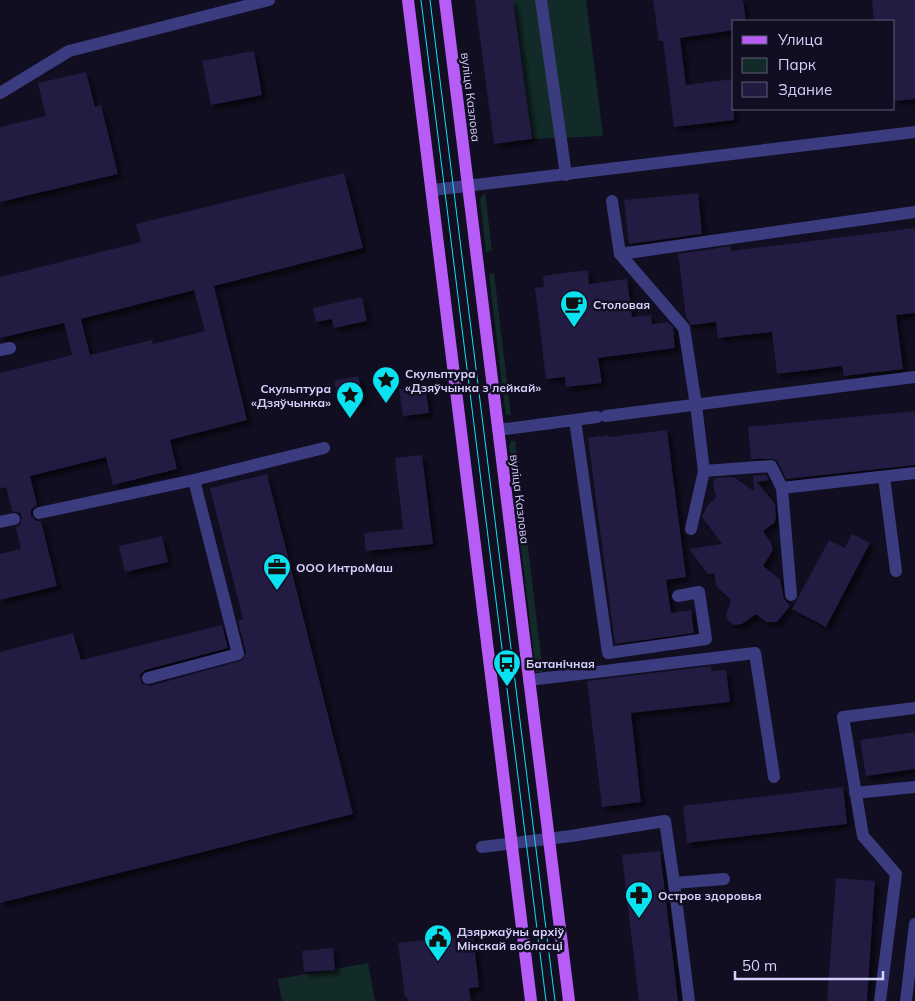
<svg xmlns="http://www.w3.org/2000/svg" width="915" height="1001" viewBox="0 0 915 1001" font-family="Mulish,sans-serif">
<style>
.green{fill:#122b29}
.building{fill:#211b42;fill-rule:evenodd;filter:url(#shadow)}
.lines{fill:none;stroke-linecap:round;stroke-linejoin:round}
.service{stroke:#3b3b7f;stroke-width:12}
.primary{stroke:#b85cf8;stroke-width:12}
.tram{stroke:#0ae2f0;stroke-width:1}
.labels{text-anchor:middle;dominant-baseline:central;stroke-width:5;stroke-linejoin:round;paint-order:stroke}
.street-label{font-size:12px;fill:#d4d1fd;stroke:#110e21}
.poi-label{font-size:12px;font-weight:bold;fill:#d4d1fd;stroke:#110e21;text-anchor:start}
</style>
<defs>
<filter id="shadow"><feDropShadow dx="4.5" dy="4.5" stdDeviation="2.5" flood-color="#0009"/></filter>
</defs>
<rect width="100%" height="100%" fill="#110e21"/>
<!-- green -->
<g class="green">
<polygon points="513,0 586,0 603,136 532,139"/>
<polygon points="485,192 492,251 486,252 480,199"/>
<polygon points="494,273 511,416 506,414 505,408 489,274"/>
<polygon points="515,441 543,672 536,672 509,446 511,442"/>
<polygon points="368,963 375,1001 282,1001 278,979"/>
</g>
<!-- building -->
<g class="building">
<polygon points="475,0 513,0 532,139 494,144"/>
<polygon points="653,0 743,0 746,21 734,21 734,30 680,38 686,85 734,79 734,120 674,127 663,41 659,41"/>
<polygon points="872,0 915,0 915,99 894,101 894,21 874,21"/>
<polygon points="254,51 262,95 211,105 202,61"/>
<polygon points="86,72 95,107 101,105 118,174 0,202 0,127 46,116 38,83"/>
<path d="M344 173 363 248 214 286 247 420 170 440 177 469 113 485 106 457 30 476 37 505 31 510V515L36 521H41L57 586 0 600V554L21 549 16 527 20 525 22 518 20 513 12 511 6 487 0 489V373L72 355 64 323 0 338V277L141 242 136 224ZM194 290 205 331 153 344 152 340 90 355 81 319Z"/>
<polygon points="698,193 702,234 629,244 624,200"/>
<polygon points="915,228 915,313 896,315 903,369 844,376 842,366 777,374 772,332 718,338 716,322 691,325 686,317 678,254 731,246 731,251"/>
<polygon points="588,270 589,284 627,279 632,317 651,315 652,324 668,322 673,327 675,348 598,358 602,383 566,387 565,377 546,379 535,288 544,287 543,276"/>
<polygon points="362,297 367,321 334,328 332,319 316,322 313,308"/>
<polygon points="358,376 364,401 340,406 334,381"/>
<polygon points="425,385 429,413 403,416 399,389"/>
<polygon points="915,411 915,465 786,479 778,462 774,459 751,459 748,427"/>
<polygon points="667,430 686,577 666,580 671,613 691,610 694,633 615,644 588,438 608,435 609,437"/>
<polygon points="422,455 433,544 366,551 364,533 403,529 395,458"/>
<polygon points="267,474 353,814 0,903 0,652 73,633 81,660 222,625 228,648 145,670 140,675 142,683 150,686 243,660 246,652 238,621 243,619 210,488"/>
<polygon points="766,475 769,480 757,482 775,504 776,519 774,523 763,531 771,543 773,550 763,566 780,579 784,599 790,606 777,622 766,622 756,614 742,624 735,625 729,622 726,615 731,600 717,587 714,574 708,574 689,549 722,544 702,517 707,506 716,497 713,485 715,478 734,477 754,491 753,476"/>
<polygon points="852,534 870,543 826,627 792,609 829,540 845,548"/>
<polygon points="162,536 168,562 125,572 119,546"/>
<polygon points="711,666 712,671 726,670 730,702 631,713 641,802 602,807 587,681"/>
<polygon points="915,732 915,769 866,776 860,740"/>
<polygon points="843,787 847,824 687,843 683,806"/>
<polygon points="660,851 678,1001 639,1001 622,855"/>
<polygon points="836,878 875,881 867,1001 827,1001"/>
<polygon points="473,934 479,987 469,988 471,1001 408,1001 407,997 405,997 398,943"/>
<polygon points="333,948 335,970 304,972 302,951"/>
</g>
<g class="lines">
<!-- service -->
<g class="service">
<polyline points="541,0 566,175"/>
<polyline points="0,93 69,51 269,0"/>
<polyline points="433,190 915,132"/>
<polyline points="612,201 620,254 915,212"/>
<polyline points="620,254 684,328 696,405 704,471 771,466 782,488"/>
<polyline points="0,350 10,348"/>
<polyline points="606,416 915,377"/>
<polyline points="575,420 608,653 706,639 699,592 678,596"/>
<polyline points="498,430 597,417"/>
<polyline points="884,477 896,571"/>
<polyline points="39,513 194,480"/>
<polyline points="0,522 14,519"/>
<polyline points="691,529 704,471"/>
<polyline points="791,595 782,488 915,473"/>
<polyline points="148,678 238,654 194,480 324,448"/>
<polyline points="529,680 755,653 774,777"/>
<polyline points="855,793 915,787"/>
<polyline points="482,847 571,836 665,821 674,883 689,1001"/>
<polyline points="674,883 724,879"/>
<polyline points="880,1001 896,874 863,836 843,717 915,708"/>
<polyline points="906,1001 915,924"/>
</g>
<!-- primary -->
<g class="primary">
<path d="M408 0C452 333 487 668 531 1001"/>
<polyline points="445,0 569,1001"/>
</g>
<!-- tram -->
<g class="tram">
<polyline points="421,0 546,1001"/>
<polyline points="430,0 555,1001"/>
</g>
</g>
<!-- icons -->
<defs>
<g id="cafe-pin" transform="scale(1.4375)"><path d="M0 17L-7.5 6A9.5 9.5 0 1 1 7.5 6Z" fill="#0ae2f0" stroke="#110e21"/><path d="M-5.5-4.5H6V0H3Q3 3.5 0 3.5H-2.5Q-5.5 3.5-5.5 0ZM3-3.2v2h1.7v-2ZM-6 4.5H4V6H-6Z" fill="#111"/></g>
<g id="sight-pin" transform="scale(1.4375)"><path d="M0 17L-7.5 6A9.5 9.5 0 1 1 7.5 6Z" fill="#0ae2f0" stroke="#110e21"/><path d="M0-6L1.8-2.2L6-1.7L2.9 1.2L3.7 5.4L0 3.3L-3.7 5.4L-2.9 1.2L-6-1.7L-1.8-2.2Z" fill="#111"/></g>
<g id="office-pin" transform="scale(1.4375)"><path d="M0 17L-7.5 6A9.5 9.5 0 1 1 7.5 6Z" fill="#0ae2f0" stroke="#110e21"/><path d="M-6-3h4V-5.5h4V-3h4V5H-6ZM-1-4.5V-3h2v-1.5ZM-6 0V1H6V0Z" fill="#111"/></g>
<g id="bus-pin" transform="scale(1.4375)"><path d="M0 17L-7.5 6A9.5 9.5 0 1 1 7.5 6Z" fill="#0ae2f0" stroke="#110e21"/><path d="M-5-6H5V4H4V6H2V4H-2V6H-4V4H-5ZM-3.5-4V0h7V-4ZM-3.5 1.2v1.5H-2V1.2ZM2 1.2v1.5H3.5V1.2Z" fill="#111"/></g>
<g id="pharmacy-pin" transform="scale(1.4375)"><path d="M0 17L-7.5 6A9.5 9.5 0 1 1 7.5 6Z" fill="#0ae2f0" stroke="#110e21"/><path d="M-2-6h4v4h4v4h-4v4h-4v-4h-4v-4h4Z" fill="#111"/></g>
<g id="civic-pin" transform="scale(1.4375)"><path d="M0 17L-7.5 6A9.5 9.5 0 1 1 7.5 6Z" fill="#0ae2f0" stroke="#110e21"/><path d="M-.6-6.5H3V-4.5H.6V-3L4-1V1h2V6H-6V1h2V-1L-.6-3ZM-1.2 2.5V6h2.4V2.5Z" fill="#111"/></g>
</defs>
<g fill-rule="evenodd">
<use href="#cafe-pin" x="574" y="304"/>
<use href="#sight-pin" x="386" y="380"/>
<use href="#sight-pin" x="350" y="395"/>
<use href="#office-pin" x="277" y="567"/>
<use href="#bus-pin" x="507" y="663"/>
<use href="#pharmacy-pin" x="639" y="895"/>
<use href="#civic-pin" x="438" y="938"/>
</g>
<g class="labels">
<!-- street labels -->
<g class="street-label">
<text transform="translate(471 97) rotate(83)">вуліца Казлова</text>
<text transform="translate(520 499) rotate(83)">вуліца Казлова</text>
</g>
<!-- poi labels -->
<g class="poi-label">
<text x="593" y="304">Столовая</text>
<text x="405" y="373">Скульптура<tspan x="405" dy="14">«Дзяўчынка з лейкай»</tspan></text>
<text x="331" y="388" text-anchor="end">Скульптура<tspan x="331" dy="14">«Дзяўчынка»</tspan></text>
<text x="296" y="567">ООО ИнтроМаш</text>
<text x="526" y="663">Батанічная</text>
<text x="658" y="895">Остров здоровья</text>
<text x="457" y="931">Дзяржаўны архіў<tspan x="457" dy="14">Мінскай вобласці</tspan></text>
</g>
</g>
<!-- legend -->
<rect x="732" y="20" width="162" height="90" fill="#110e21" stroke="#5f5c79"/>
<rect x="742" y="36" width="25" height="8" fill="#b85cf8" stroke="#5f5c79"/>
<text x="778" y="45" font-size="15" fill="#d4d1fd">Улица</text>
<rect x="742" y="58" width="25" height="15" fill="#122b29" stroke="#5f5c79"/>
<text x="778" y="70" font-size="15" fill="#d4d1fd">Парк</text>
<rect x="742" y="82" width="25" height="15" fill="#211b42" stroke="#5f5c79"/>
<text x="778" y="95" font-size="15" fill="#d4d1fd">Здание</text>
<!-- scale -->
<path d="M735 971v8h148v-8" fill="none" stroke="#d4d1fd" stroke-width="2.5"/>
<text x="742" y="971" font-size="15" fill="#d4d1fd" stroke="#110e21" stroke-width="4" paint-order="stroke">50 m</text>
</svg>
